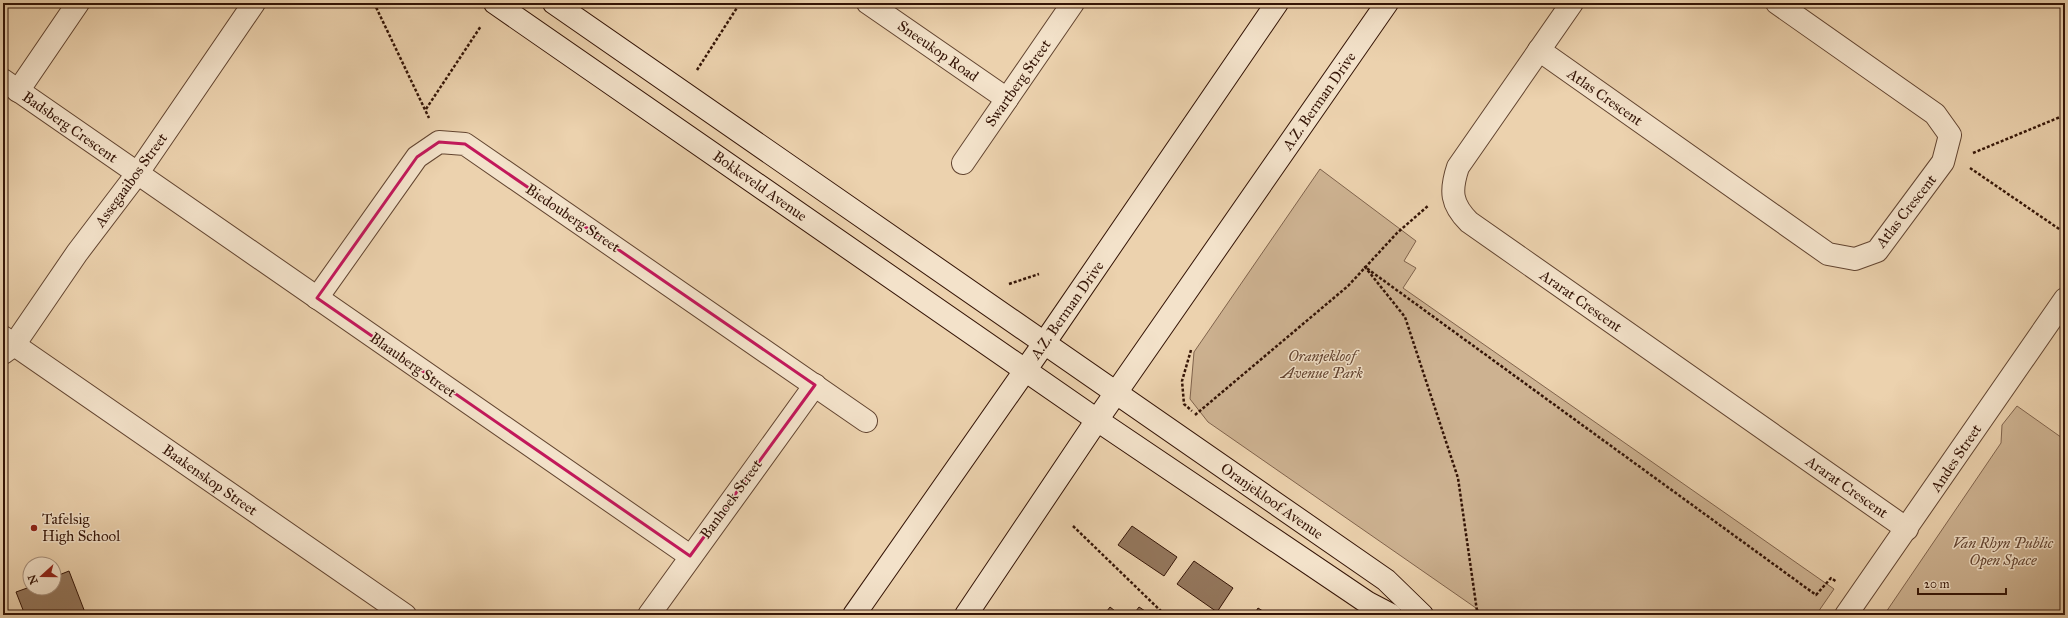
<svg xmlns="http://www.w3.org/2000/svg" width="2068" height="618" viewBox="0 0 2068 618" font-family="'IM FELL Great Primer',serif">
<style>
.green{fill:#cdb291;stroke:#80634c}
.building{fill:#94775d;stroke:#341406}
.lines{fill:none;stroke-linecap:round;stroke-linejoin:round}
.street-casing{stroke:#624430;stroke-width:24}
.secondary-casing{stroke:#341406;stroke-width:24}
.path{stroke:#341406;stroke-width:2.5;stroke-dasharray:3 2;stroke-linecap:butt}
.street{stroke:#f3e2ca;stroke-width:22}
.secondary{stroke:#f3e2ca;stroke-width:22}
.marked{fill:none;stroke:#c2185b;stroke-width:3;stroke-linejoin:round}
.poi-dot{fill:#8f2418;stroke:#f3e2ca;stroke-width:1.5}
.labels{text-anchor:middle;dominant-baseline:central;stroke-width:3;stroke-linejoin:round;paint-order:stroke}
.street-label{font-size:15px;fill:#341406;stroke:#f3e2ca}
.park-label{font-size:15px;font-style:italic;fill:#624330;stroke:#f3e2ca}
.poi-label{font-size:15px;fill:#341406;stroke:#f3e2ca;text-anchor:start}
</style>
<rect width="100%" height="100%" fill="#ecd2ae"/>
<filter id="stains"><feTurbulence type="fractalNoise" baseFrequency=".005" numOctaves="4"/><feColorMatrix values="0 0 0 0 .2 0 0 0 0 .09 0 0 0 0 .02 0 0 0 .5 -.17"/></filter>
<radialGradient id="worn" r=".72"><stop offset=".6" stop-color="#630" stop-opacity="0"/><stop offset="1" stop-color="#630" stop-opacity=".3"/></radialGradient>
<!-- green -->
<g class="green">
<polygon points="1320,169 1416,241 1404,261 1416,268 1403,288 1834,589 1816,615 1486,615 1208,422 1190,399 1194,352"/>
<polygon points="2017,406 2065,440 2065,615 1884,615 2001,443 2002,425"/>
</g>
<!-- building -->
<g class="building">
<polygon points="1132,526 1177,557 1164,576 1118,545"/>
<polygon points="1194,561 1233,588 1217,612 1177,584"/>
<polygon points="69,571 86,615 25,615 16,592 30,587 54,588 54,577"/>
<polygon points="1110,607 1120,615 1104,615"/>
<polygon points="1139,607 1151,615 1133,615"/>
<polygon points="1258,608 1269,615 1254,615"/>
</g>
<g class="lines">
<!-- street casing -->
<g class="street-casing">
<g id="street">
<polyline points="868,3 1007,99"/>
<path d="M1572 3 1458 167C1450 191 1451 204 1469 222L1907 529"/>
<polyline points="1539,50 1828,254 1855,259 1877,251 1943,162 1950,135 1935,114 1777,3"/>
<polyline points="3,80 690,556"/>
<polyline points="18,91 78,3"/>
<polyline points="963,163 1073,3"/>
<polyline points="317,298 417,157 439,142 465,144 866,421"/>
<polyline points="3,337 405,615"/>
<polyline points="3,353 14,345 77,253 137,174 254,3"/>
<polyline points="649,615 815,385"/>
<polyline points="1846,615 2065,299"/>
</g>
</g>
<!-- secondary casing -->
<g class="secondary-casing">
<g id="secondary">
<polyline points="495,3 1097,420 1368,603 1391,615"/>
<polyline points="554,3 1386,580 1422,615"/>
<polyline points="854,615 1045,342 1277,3"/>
<polyline points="966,615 1097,420 1387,3"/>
</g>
</g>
<!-- path -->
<g class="path">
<polyline points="374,3 429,118"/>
<polyline points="697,70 740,3"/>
<polyline points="426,109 481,26"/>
<polyline points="1973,153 2065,115"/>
<polyline points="1970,168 2065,233"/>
<polyline points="1009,284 1039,274"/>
<polyline points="1191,350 1182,381 1184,404 1192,411"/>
<polyline points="1195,415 1348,286 1397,233 1429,205"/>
<polyline points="1073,526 1165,615"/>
<polyline points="1475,615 1477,611 1458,478 1405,317 1365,267 1816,595 1831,578 1837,582"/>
</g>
<!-- street -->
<use href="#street" class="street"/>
<!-- secondary -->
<use href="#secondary" class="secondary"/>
</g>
<!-- marked area -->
<path class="marked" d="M439 142 465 144 815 385 690 556 317 298 417 157Z"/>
<!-- markers -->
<circle class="poi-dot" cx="34" cy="528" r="4"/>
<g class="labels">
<!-- street labels -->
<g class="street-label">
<text transform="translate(938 51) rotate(35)">Sneeukop Road</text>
<text transform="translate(1018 83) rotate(-55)">Swartberg Street</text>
<text transform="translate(1605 97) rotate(35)">Atlas Crescent</text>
<text transform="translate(1319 101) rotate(-55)">A.Z. Berman Drive</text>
<text transform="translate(70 127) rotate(35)">Badsberg Crescent</text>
<text transform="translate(131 180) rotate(-54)">Assegaaibos Street</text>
<text transform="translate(760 186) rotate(35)">Bokkeveld Avenue</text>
<text transform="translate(1906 211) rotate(-52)">Atlas Crescent</text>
<text transform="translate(573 218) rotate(34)">Biedouberg Street</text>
<text transform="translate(1581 301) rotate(35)">Ararat Crescent</text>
<text transform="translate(1067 310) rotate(-55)">A.Z. Berman Drive</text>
<text transform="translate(413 365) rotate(35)">Blaauberg Street</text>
<text transform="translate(1956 458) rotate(-56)">Andes Street</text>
<text transform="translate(210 480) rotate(35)">Baakenskop Street</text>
<text transform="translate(1847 487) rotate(35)">Ararat Crescent</text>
<text transform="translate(731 499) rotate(-54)">Banhoek Street</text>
<text transform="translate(1272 501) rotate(35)">Oranjekloof Avenue</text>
</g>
<!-- park labels -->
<g class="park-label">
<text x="1322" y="356">Oranjekloof<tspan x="1322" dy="17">Avenue Park</tspan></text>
<text x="2003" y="543">Van Rhyn Public<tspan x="2003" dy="17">Open Space</tspan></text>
</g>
<!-- poi labels -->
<g class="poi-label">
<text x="42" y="519">Tafelsig<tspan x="42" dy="17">High School</tspan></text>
</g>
</g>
<!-- margin -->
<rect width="2068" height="618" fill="none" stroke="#ecd2ae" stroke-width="16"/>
<rect x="4" y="4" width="2060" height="610" fill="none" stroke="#341406" stroke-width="2"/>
<rect x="8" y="8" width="2052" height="602" fill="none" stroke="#341406"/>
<!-- north arrow -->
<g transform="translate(42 576) rotate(249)"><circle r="19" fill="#f3e2ca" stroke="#a7907c"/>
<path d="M0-3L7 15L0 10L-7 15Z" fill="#8f2418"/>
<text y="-6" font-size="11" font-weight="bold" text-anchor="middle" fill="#341406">N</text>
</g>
<!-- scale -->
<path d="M1918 588v6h88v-6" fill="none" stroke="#341406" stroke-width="2"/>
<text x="1924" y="588" font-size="12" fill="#341406" stroke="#f3e2ca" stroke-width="3" paint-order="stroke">20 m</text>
<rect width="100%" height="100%" filter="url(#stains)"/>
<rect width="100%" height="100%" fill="url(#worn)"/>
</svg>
